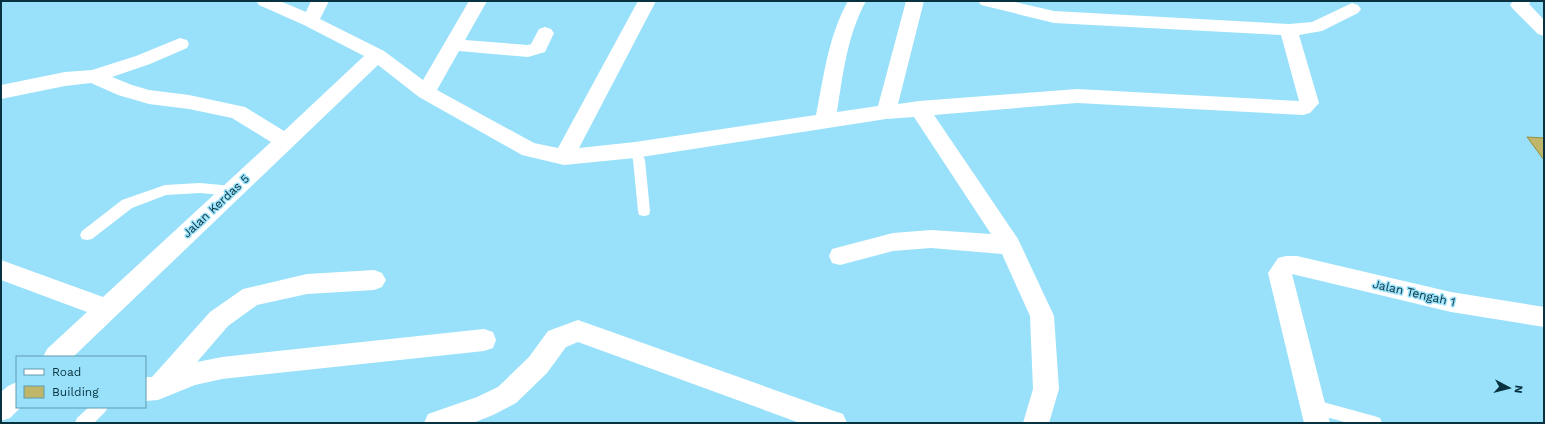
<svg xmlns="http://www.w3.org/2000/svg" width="1545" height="424" viewBox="0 0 1545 424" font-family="'Work Sans',sans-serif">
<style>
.building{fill:#c0b669;stroke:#988e41}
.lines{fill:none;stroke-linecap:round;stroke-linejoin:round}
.service{fill:#fff;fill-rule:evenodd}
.minor{fill:#fff;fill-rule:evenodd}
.labels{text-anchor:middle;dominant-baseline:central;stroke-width:3;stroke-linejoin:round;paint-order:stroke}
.street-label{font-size:12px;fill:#08323f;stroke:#99e1fa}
</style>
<rect width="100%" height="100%" fill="#99e1fa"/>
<!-- building -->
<polygon class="building" points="1527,137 1544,138 1544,160"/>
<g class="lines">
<!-- service -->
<g class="service">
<polygon points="635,146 639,147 645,160 650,211 649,215 644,216 639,215 638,211 633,160 629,150 631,147"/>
<polygon points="200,183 232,186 237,188 238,191 237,194 232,196 200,193 166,195 132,208 92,239 87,240 82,239 80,235 82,231 122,200 165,185"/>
<polygon points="1312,399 1374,416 1380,418 1382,423 1348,423 1312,413 1307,411 1304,406 1307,401"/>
<polygon points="89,407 108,407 105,412 94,423 75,423 77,418"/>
</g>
<!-- minor -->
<g class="minor">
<path d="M256 1H280L306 12 311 1H329L320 19 384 51 423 80 469 1H487L465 40 528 45 531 44 539 29 545 27 551 29 554 33 545 52 528 57 459 51 437 90 534 143 558 148 638 1H656L579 148 635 142 816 115C824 76 828 37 848 1H866C847 36 843 74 837 112L878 106 906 1H924L898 104 919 101 1077 89 1299 101 1281 35 1054 23 981 5 978 1H1010L1054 11 1289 24 1312 22 1352 3 1358 5 1361 9 1358 13 1322 31 1299 35 1319 103 1310 113 1303 115 1077 103 934 115 1018 239 1054 316 1059 389 1049 423H1023L1033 389 1030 316 1002 254 931 248 893 251 840 265 832 263 829 256 832 249 893 233 931 230 991 234 914 117 886 119 635 158 564 165 522 155 419 97 378 65 73 357H43L47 349 87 312 1 280V260L103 297 271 142 232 118 189 109 149 104 118 95 91 83 65 86 1 99V85L65 72 92 70 136 56 180 38 187 40 189 44 187 48 150 64 112 77 132 85 149 90 189 95 245 107 284 131 364 56 304 25 259 5Z"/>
<polygon points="1513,1 1531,1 1529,4 1544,20 1544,36 1538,34 1513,9 1510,5"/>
<polygon points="1286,256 1297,256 1451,292 1544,307 1544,327 1451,312 1292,274 1330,423 1304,423 1268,273 1278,258"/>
<polygon points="374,270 382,273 386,280 382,287 374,290 307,294 257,305 228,326 197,362 222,357 484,329 493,332 496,340 493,348 484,351 222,379 195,385 158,400 145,401 145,377 152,377 210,312 243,289 307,274"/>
<polygon points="578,320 834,411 843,414 847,423 800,423 578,342 566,347 547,373 516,403 493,415 473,423 424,423 428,414 477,397 498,387 529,357 548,331"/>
<polygon points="17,382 17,407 21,407 10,418 1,421 1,392 8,386"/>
</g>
</g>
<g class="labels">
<!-- street labels -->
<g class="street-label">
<text transform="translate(216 206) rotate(-43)">Jalan Kerdas 5</text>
<text transform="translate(1414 293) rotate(13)">Jalan Tengah 1</text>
</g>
</g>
<!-- border -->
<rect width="1545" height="424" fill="none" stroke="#08323f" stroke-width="4"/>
<!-- legend -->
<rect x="16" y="356" width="130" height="52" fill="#99e1fa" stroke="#5f9baf"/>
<rect x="24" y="369" width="20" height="6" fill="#ffffff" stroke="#5f9baf"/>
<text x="52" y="376" font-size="12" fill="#08323f">Road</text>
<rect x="24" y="386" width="20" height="12" fill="#c0b669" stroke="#5f9baf"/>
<text x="52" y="396" font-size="12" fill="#08323f">Building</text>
<!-- north arrow -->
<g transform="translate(1509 388) rotate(97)" stroke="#99e1fa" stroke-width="3" paint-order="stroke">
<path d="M0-3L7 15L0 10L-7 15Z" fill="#08323f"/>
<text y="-6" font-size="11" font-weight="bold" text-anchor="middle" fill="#08323f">N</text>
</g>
</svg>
